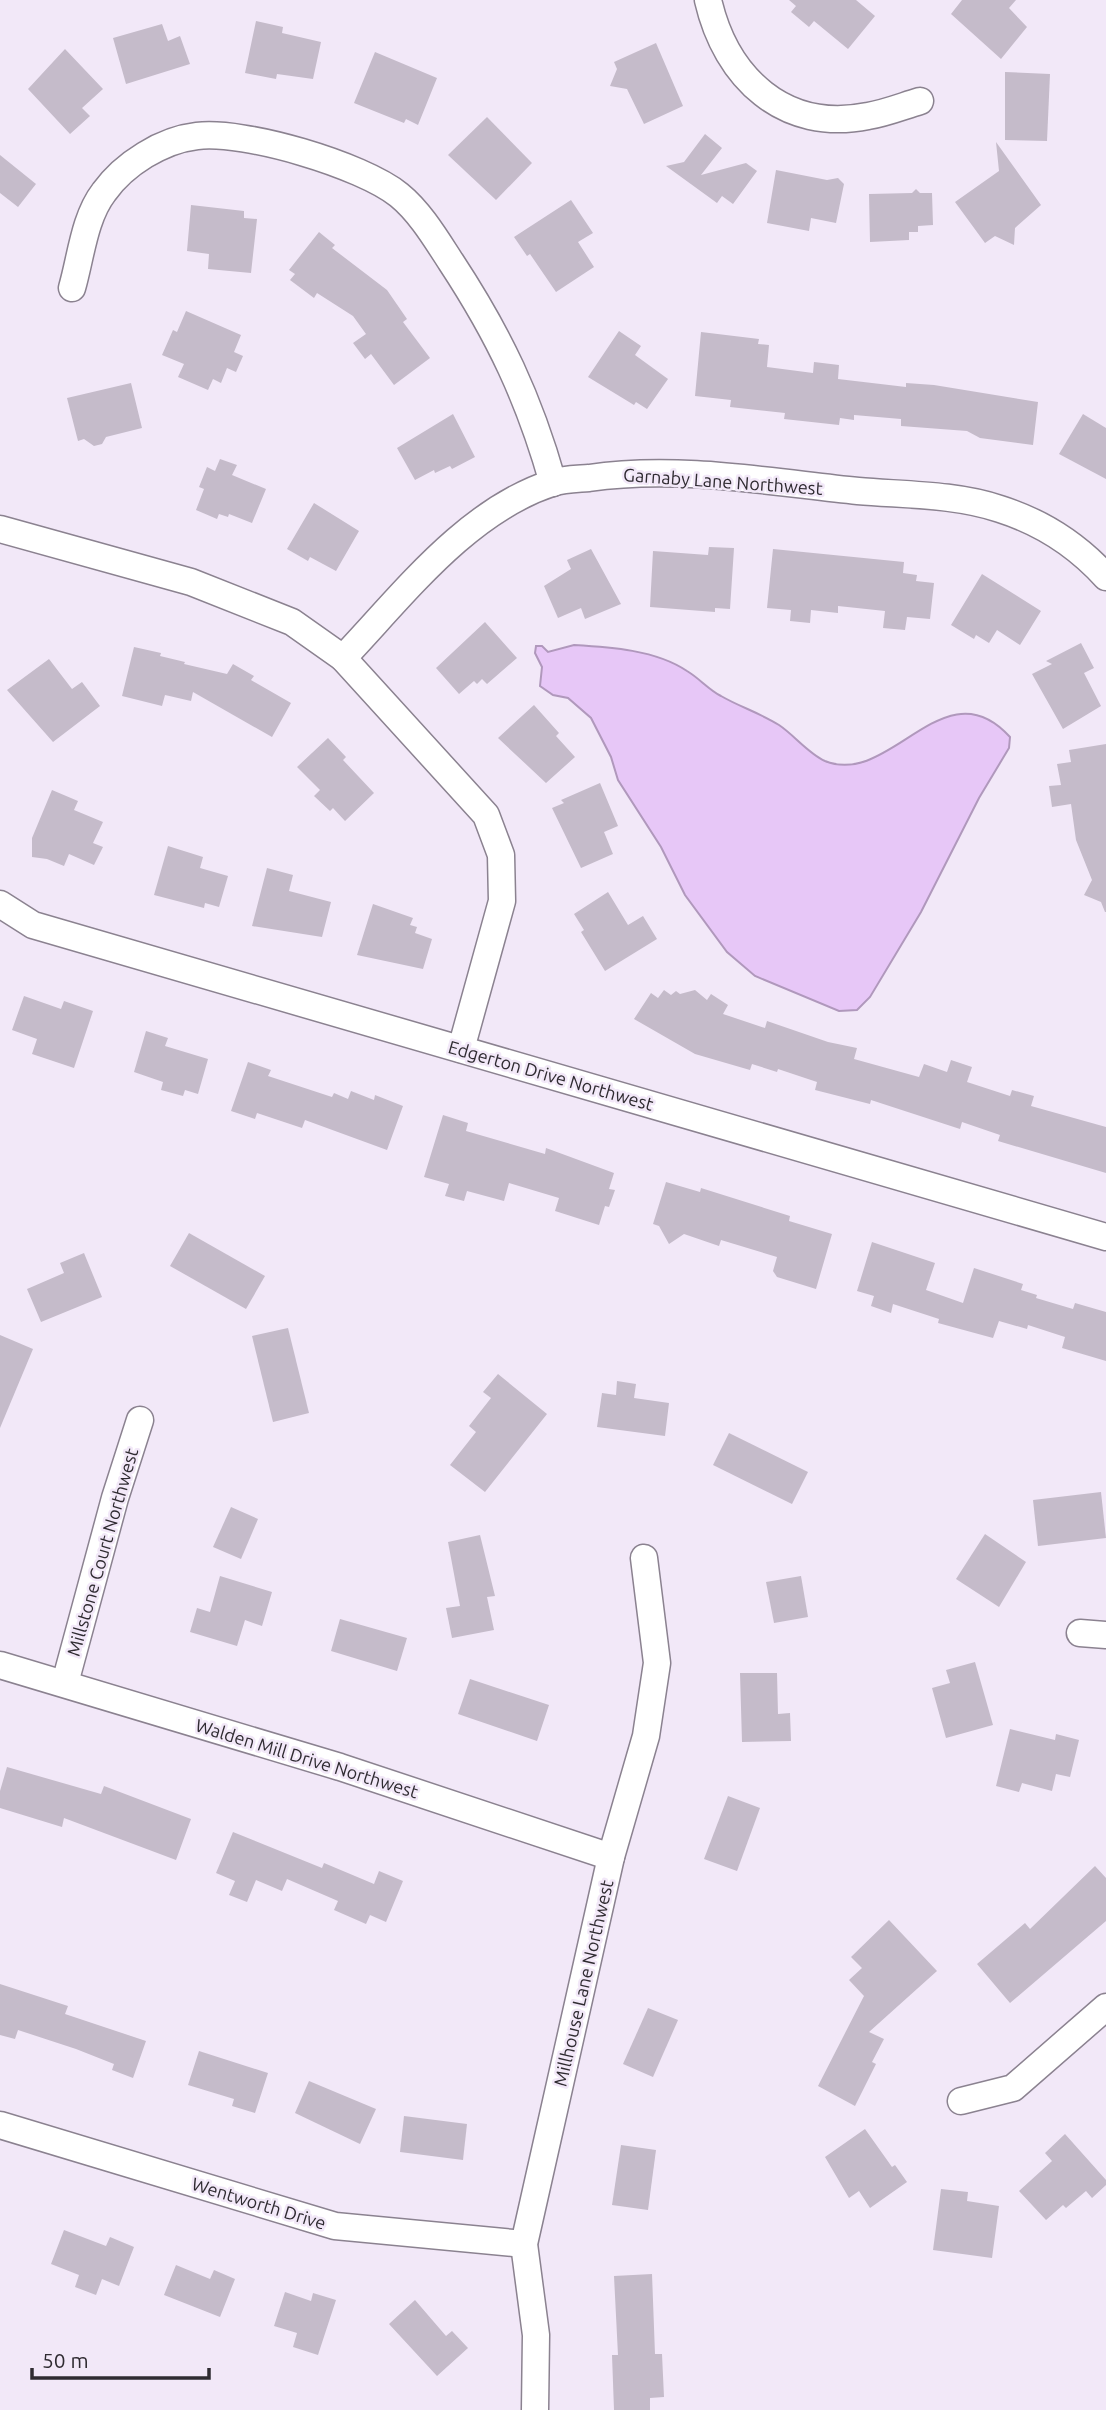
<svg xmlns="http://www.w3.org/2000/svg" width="1106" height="2410" viewBox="0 0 1106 2410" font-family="Ubuntu,sans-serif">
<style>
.water{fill:#e7c7f7;stroke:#b098bc;stroke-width:2}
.building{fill:#c5bbca}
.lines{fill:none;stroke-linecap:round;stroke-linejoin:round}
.minor-casing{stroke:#8b8290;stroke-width:29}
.minor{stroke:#fff;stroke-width:26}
.labels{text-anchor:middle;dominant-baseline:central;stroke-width:5;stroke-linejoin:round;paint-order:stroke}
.street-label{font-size:18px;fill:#2f2b31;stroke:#f2e8f8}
</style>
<rect width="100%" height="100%" fill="#f2e8f8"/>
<!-- water -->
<path class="water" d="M574 645C610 647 656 650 687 671 699 678 709 690 721 696 740 707 760 713 779 725 794 735 809 754 825 761 891 788 944 664 1010 737L1009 748 979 798 921 912 870 997 857 1010 839 1011 755 976 727 952 685 895 661 847 618 780 611 757 591 718 568 698 553 695 540 686 542 667 535 653 536 646H542L548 652Z"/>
<!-- building -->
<g class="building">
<polygon points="789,0 856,0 875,16 848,49 814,21 809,27 791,12 796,6"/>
<polygon points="962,0 1016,0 1009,8 1027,27 1001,59 951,14"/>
<polygon points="256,21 283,27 282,33 321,42 313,79 277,74 276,79 245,73"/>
<polygon points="162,24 168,41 180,36 190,64 126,84 113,38"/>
<polygon points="656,43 683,106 644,124 627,89 610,86 617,69 614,62"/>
<polygon points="65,49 103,89 82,108 90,116 70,134 28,89"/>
<polygon points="375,52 437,78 418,125 406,119 404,123 354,103"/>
<polygon points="1005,72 1050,74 1047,141 1005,140"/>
<polygon points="487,117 532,163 496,200 448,155"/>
<polygon points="705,134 722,148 701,175 746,163 757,171 733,204 722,196 717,203 666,166 684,162"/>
<polygon points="996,142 1041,205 1015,228 1014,245 995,236 985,243 955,202 999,171"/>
<polygon points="0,155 36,184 18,207 0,193"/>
<polygon points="776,170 827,180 838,178 844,184 836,223 811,218 809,231 767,223"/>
<polygon points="916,189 920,193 932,193 933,225 918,226 918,232 909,232 909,240 870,242 869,194 912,193"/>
<polygon points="571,200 593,233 578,242 594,267 556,292 530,254 527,256 514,237"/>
<polygon points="191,205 244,211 244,218 257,219 251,273 208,269 209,254 187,251"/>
<polygon points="319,232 335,245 332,248 387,290 407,319 403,322 430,358 394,385 371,354 365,359 353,343 366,334 353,316 317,293 314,298 290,280 295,274 289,270"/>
<polygon points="186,311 241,335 234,352 243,356 236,372 227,368 221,383 213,379 208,390 178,377 184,364 162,355 173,330 177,332"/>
<polygon points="619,331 641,346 635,355 668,379 647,409 636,402 634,405 588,377"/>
<polygon points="701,332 759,339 758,344 769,345 767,367 813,373 814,362 839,365 838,379 906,387 906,383 934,385 1038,402 1033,445 980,438 967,431 901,426 901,419 854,415 854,420 840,418 839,425 784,419 785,413 730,407 731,400 695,396"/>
<polygon points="131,383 142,428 106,437 102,444 94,446 84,439 78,441 67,398"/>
<polygon points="453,414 475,457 452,469 450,466 435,473 434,470 415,480 397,448"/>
<polygon points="1083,414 1106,428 1106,479 1059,454"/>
<polygon points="220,459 237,465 232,475 266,489 252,523 229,514 228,517 219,514 217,519 196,510 204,489 199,487 207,467 215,471"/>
<polygon points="314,503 359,531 336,571 310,557 308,561 287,549"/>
<polygon points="709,547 734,548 730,609 715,608 715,612 650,607 653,551 708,555"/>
<polygon points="591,549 621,604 585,619 581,608 558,618 544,586 571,569 567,560"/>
<polygon points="773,549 904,562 903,573 917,575 916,581 934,583 930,619 907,617 905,630 883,628 885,611 838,606 838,613 811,610 810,623 790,621 791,610 767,608"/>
<polygon points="982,574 1041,611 1020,645 997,630 989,643 976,635 974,639 951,625"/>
<polygon points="485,622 517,658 487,684 482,679 477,684 474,681 459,694 436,668"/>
<polygon points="1081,643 1094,668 1084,673 1101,706 1063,729 1032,674 1052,664 1046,661"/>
<polygon points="134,647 161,653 160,656 185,662 184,664 227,674 233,664 254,676 251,680 291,703 272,737 193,692 191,701 165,695 162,706 122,696"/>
<polygon points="49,659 72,689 82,682 100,706 53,742 7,690"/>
<polygon points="534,705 559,733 556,736 575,757 546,783 498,738"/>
<polygon points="328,738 346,757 343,760 374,793 345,821 333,808 330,811 314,796 320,790 297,767"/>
<polygon points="1106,744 1106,912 1105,912 1101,902 1084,895 1092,880 1076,840 1071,804 1052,807 1049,786 1061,785 1057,764 1071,762 1069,750"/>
<polygon points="600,783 618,826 604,832 613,854 581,868 552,808 564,803 561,800"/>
<polygon points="52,790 78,801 74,810 103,822 93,843 103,847 94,865 69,854 64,866 47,859 32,857 32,838"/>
<polygon points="168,846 203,857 200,868 228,876 219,907 205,903 204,908 154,895"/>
<polygon points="267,868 293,875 289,891 331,902 322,937 252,926"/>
<polygon points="608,892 628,925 643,916 657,939 605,971 581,932 584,930 574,914"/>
<polygon points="373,904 413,918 410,925 417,927 415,933 432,939 423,969 357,955"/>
<polygon points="664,990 671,995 676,991 680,994 695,990 707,1000 711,994 728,1005 723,1014 765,1028 767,1021 828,1042 857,1048 854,1059 919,1077 924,1064 947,1072 951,1060 972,1067 967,1082 1010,1096 1012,1090 1034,1096 1031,1106 1106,1127 1106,1173 998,1141 1000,1135 962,1122 960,1129 871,1100 870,1104 815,1090 817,1082 778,1069 777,1072 752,1064 750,1070 695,1054 634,1019 651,993 658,998"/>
<polygon points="24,996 61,1009 64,1001 93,1011 74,1068 32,1054 37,1039 12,1030"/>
<polygon points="146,1031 168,1038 165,1046 208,1059 198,1094 185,1090 183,1096 161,1090 163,1082 134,1072"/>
<polygon points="248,1062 271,1070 268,1076 332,1097 334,1093 348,1099 351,1091 374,1100 375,1095 403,1106 387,1150 305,1120 302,1128 257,1113 255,1119 231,1111"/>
<polygon points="443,1115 468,1123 466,1131 545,1154 546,1148 614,1173 609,1189 615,1190 609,1207 605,1206 599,1225 555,1211 559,1198 509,1183 504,1201 467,1191 464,1201 445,1196 449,1184 424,1177"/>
<polygon points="666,1182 700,1192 701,1188 790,1216 789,1221 832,1234 816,1289 777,1277 773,1271 777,1257 721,1240 719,1246 684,1234 669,1244 659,1226 653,1224"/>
<polygon points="189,1233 265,1276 246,1309 170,1266"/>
<polygon points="872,1242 935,1263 926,1290 963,1303 974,1268 1023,1284 1021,1290 1037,1295 1036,1298 1073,1309 1075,1303 1106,1312 1106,1361 1062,1348 1065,1337 1028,1325 1027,1329 999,1321 993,1338 938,1323 939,1319 893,1304 891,1313 871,1306 874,1296 857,1291"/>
<polygon points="84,1253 102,1297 41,1322 27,1289 64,1273 60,1263"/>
<polygon points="288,1328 309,1413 273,1422 252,1336"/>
<polygon points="0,1335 33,1349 0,1428"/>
<polygon points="498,1374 547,1414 485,1492 450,1465 476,1432 469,1426 491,1398 483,1392"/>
<polygon points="617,1381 636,1384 634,1398 669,1403 665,1436 597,1427 602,1393 616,1395"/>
<polygon points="729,1433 808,1472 792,1504 713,1465"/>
<polygon points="1101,1492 1106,1538 1038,1546 1033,1500"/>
<polygon points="231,1507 258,1519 241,1559 213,1547"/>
<polygon points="985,1534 1026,1562 999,1607 956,1579"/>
<polygon points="480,1535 495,1596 487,1597 494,1630 452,1638 446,1608 460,1606 448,1542"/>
<polygon points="220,1576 272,1592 262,1626 245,1620 237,1646 190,1632 197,1608 210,1612"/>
<polygon points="801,1576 808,1617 774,1623 766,1582"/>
<polygon points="340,1619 407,1638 397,1671 331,1651"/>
<polygon points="975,1662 993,1725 946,1738 932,1688 950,1683 946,1670"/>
<polygon points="740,1673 777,1673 778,1714 790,1713 791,1741 742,1742"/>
<polygon points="470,1679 549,1705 537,1741 458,1714"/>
<polygon points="1010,1729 1055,1740 1056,1734 1079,1740 1070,1777 1056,1774 1052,1791 1022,1783 1019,1792 996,1786"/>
<polygon points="7,1767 101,1794 104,1786 191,1819 176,1860 64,1818 62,1827 0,1808 0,1791"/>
<polygon points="728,1796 760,1808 737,1871 704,1859"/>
<polygon points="233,1832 322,1868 324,1863 374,1884 379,1871 403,1881 386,1922 370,1915 366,1924 334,1910 338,1901 287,1879 282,1891 256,1880 247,1902 229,1895 235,1881 216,1873"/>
<polygon points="1095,1866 1106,1878 1106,1921 1010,2003 977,1964 1025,1923 1030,1929"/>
<polygon points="889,1920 937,1971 869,2032 884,2039 872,2062 876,2064 855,2106 818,2086 864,1996 849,1980 862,1968 851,1957"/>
<polygon points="0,1984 68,2006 65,2014 146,2041 133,2078 112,2070 114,2064 76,2049 18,2030 15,2039 0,2035"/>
<polygon points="648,2008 678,2020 653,2077 623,2064"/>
<polygon points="199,2051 268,2073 255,2113 232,2106 234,2099 188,2085"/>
<polygon points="309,2081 376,2109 360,2144 295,2113"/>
<polygon points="404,2116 467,2124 463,2160 400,2152"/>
<polygon points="865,2129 892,2167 895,2165 907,2182 870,2208 859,2191 849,2198 825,2157"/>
<polygon points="1065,2134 1106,2180 1106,2185 1092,2198 1086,2191 1066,2208 1063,2205 1046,2220 1019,2191 1052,2161 1045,2153"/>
<polygon points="621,2145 656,2150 648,2210 612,2205"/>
<polygon points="941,2189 968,2192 967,2201 999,2206 992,2258 933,2250"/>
<polygon points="64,2230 106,2246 110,2237 134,2247 119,2286 102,2279 96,2295 75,2287 79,2275 51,2264"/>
<polygon points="176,2265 210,2279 214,2270 235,2279 220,2317 164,2295"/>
<polygon points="652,2274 655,2354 662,2354 664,2397 650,2398 650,2410 614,2410 612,2355 618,2355 614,2276"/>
<polygon points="285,2292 311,2301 313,2293 336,2300 318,2355 293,2347 297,2333 274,2326"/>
<polygon points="415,2300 446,2336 452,2331 468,2348 437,2376 389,2324"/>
</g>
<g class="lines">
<!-- minor casing -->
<g class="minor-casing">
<g id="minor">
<path d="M708 0C726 78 784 133 868 116 886 113 903 106 920 101"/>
<path d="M72 288C81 257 84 218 104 192 124 164 162 140 197 136 244 130 362 165 399 195 420 212 436 239 451 262 499 335 529 398 553 483"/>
<polyline points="0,529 191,582 292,622 343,658 486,815 501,855 502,901 461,1049"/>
<path d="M343 658C403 595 466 511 552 483 563 479 577 479 589 478 678 465 770 482 858 491 904 495 956 494 1000 509 1041 522 1077 545 1106 577"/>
<polyline points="0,904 33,925 1106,1237"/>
<polyline points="1080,1633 1106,1635"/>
<polyline points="0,1665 340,1767 611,1857"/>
<polyline points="65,1683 115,1498 140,1420"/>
<polyline points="961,2101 1013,2088 1106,2007"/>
<polyline points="0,2125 335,2226 524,2244"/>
<polyline points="535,2410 536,2335 524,2244 611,1857 646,1736 657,1663 644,1558"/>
</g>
</g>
<!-- minor -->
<use href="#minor" class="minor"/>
</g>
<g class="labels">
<!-- street labels -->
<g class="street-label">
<text transform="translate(723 481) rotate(4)">Garnaby Lane Northwest</text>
<text transform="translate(551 1075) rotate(16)">Edgerton Drive Northwest</text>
<text transform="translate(102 1552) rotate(-74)">Millstone Court Northwest</text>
<text transform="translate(307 1758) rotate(17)">Walden Mill Drive Northwest</text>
<text transform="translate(583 1983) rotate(-77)">Millhouse Lane Northwest</text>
<text transform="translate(259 2203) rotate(17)">Wentworth Drive</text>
</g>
</g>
<!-- scale -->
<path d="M32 2368v10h177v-10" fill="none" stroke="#2f2b31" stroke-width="3.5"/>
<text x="42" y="2368" font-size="21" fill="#2f2b31" stroke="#f2e8f8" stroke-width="5" paint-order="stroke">50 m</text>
</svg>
